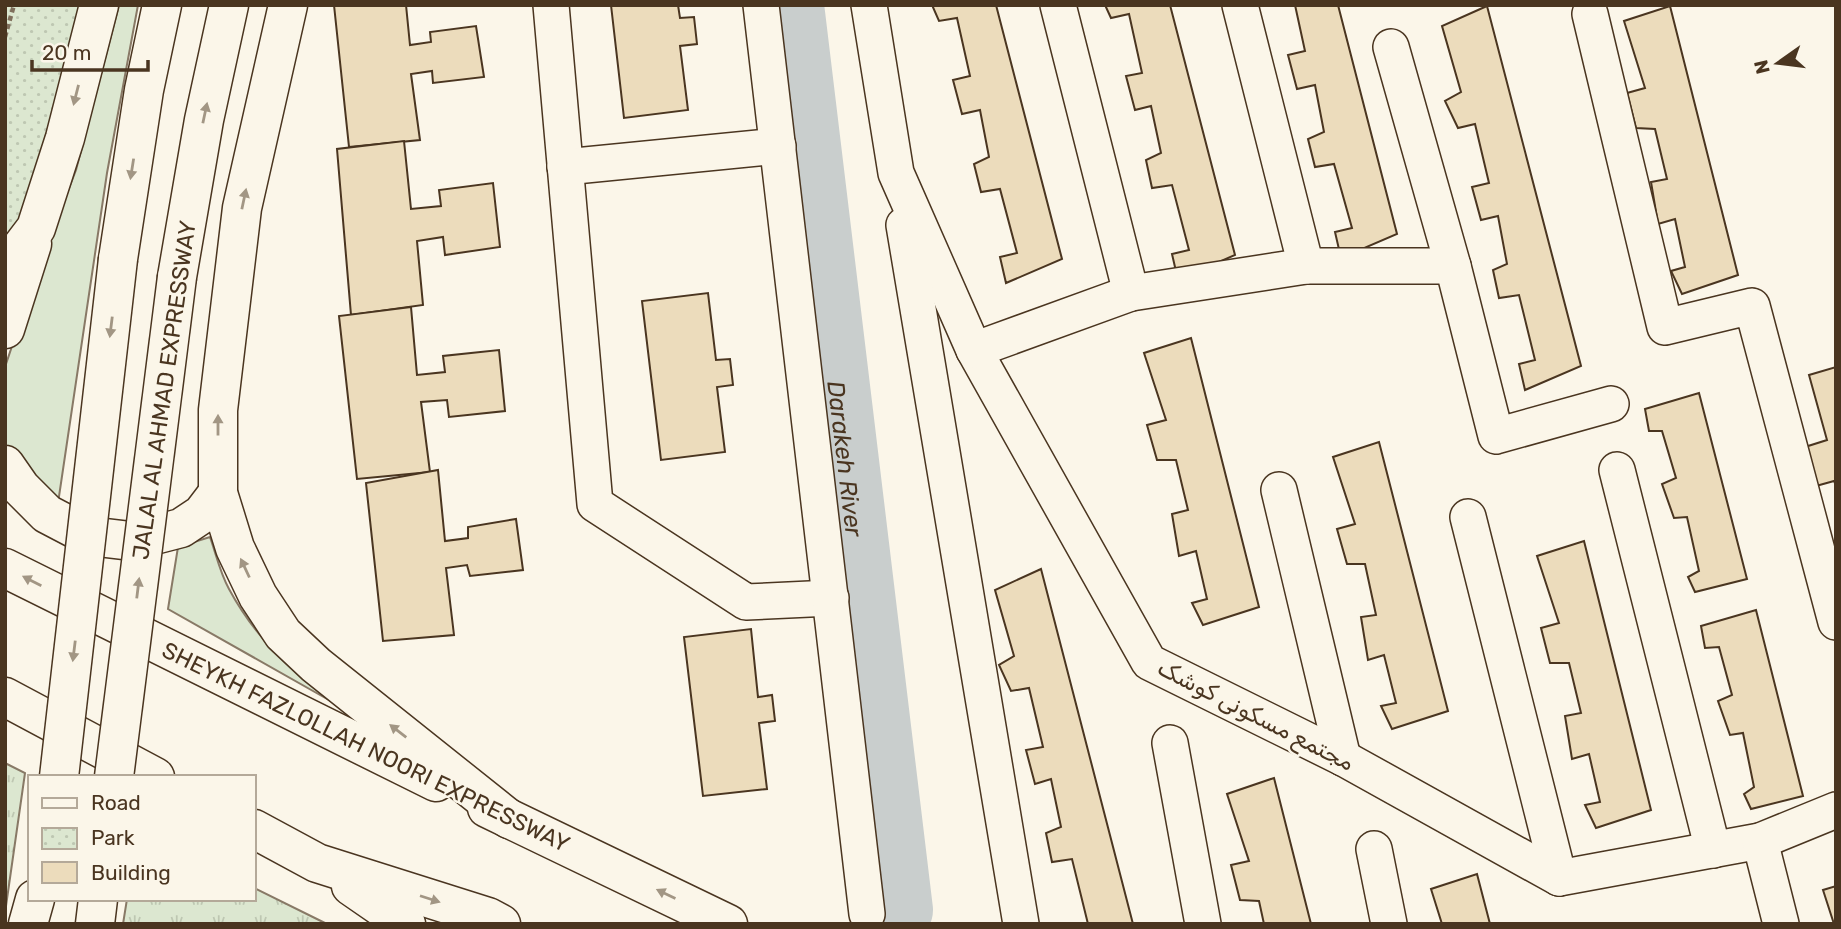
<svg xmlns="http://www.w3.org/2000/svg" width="1841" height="929" viewBox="0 0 1841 929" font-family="Rubik,Cairo,sans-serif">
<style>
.grass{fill:url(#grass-tufts);stroke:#887966;stroke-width:2}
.park{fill:url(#park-dots);stroke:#887966;stroke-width:2}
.garden{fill:#dce7d0;stroke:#887966;stroke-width:2}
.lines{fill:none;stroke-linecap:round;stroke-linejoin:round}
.river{stroke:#c9cecd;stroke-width:68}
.building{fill:#ecdcbc;stroke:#4a3520;stroke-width:2}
.minor-casing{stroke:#4a3520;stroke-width:38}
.trunk-casing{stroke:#4a3520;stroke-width:41}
.path{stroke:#7f6f5c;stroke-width:4.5;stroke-dasharray:5 3.5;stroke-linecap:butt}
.minor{stroke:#fbf6e9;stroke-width:35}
.trunk{stroke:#fbf6e9;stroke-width:38}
.trunk-bridge-casing{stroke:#4a3520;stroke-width:41;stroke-linecap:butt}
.trunk-bridge{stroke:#fbf6e9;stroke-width:38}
.oneway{fill:#a29684}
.labels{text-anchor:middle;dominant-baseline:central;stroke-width:5;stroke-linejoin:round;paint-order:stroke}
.street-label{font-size:23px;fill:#4a3520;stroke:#fbf6e9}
.water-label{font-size:24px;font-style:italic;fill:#4a3520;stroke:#fbf6e9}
</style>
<defs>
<pattern id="grass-tufts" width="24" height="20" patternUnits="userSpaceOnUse" patternTransform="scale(1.75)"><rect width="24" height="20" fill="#dce7d0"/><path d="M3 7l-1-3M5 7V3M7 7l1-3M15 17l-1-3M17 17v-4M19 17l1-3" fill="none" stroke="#bec7b2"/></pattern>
<pattern id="park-dots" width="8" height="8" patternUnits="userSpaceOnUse" patternTransform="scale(1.75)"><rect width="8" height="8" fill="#dce7d0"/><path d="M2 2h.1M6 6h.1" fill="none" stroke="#bec7b2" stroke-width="1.8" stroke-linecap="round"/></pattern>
</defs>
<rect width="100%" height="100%" fill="#fbf6e9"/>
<!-- grass -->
<g class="grass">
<polygon points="5,763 25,773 5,913"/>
<polygon points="254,888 327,924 123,924 127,899 254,899"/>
</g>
<!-- park -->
<polygon class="park" points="5,5 85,5 21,218 5,248"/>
<!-- garden -->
<g class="garden">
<polygon points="119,5 138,5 107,173 57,510 9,454 5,444 5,367 38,269 76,170"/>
<path d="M210 537C216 554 220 573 229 589 256 639 291 671 336 704L168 609 178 547Z"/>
</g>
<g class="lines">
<!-- river -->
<path class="river" id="s1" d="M790 5 899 910"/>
</g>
<!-- building -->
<g class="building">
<polygon points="334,5 406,5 410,45 431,42 430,32 476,26 484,77 433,83 432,71 411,74 420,140 349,147"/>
<polygon points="611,5 678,5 680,18 694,17 697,44 680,46 688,110 624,118"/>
<polygon points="932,5 996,5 1062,259 1006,283 1000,257 1017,253 1000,189 981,192 974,164 989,157 980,110 962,114 953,80 970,76 957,18 939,21"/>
<polygon points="1105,5 1170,5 1235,255 1178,280 1172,254 1189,250 1172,185 1152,188 1146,160 1161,153 1151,106 1135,110 1126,76 1142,73 1129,14 1111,18"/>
<polygon points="1295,5 1338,5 1397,234 1341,258 1335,232 1352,228 1334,164 1315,167 1308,139 1324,132 1315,85 1297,89 1288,55 1305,51"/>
<polygon points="1487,6 1581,366 1525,390 1519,364 1535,360 1519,295 1499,298 1493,270 1507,264 1498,216 1481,220 1472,187 1489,183 1475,124 1458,128 1445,101 1461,92 1442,26"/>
<polygon points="1670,6 1738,275 1682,294 1671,271 1685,267 1675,219 1658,224 1651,182 1667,179 1655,129 1636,128 1627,93 1645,88 1624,21"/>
<polygon points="404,141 411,209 441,206 439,190 493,183 500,247 445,255 443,237 417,241 423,305 351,315 337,149"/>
<polygon points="708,293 716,360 730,359 733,385 717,387 725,452 661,460 642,301"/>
<polygon points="411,307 417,375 445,372 443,356 499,350 505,411 449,417 447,400 421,402 430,472 357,479 339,316"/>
<polygon points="1191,338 1259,607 1203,625 1192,603 1207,599 1196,551 1179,556 1172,514 1188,510 1176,460 1157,460 1147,425 1166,420 1144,353"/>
<polygon points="1836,367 1836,486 1834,481 1816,486 1805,447 1827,440 1809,375"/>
<polygon points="1699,393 1747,579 1695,592 1688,577 1699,571 1687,517 1674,518 1662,484 1676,478 1662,431 1649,431 1645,409"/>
<polygon points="1379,442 1448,711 1392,729 1381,706 1396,703 1384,655 1368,660 1361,617 1376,615 1365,564 1347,564 1337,529 1355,524 1333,457"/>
<polygon points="438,470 445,541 468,538 468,527 516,519 523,570 470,576 467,565 446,568 454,635 383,641 366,483"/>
<polygon points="1584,541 1651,810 1596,828 1585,805 1600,802 1589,754 1572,759 1565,716 1581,713 1569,663 1550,663 1541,628 1559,623 1537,556"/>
<polygon points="1041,569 1133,924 1088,924 1072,859 1052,862 1046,833 1061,827 1051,779 1035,784 1026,750 1043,747 1029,688 1011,691 999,665 1014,656 995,590"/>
<polygon points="1756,610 1803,796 1751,809 1744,794 1754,787 1743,733 1730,735 1718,701 1732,695 1719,647 1705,648 1701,626"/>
<polygon points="751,629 758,697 772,695 775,721 759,723 767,789 703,796 684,637"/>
<polygon points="1274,778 1311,924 1264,924 1259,901 1240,900 1231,865 1249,861 1227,794"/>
<polygon points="1477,874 1490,924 1442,924 1431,889"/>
<polygon points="1836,886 1836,924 1834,924 1823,890"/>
</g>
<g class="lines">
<!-- minor casing -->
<g class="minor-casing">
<g id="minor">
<polyline points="551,5 595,504 746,602 831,598"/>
<polyline points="761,5 867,914"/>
<polyline points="869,5 896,173 974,350 1149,662 1343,758 1559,878 1760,841 1836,810"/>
<polyline points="1058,5 1131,293"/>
<polyline points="1240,5 1306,266"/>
<polyline points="1590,14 1665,327 1752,306 1836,622"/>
<polyline points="1391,47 1453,266"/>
<polyline points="565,167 778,146"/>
<polyline points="904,225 1021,924"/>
<polyline points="974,350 1131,293 1306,266 1453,266 1496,436 1611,404"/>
<polyline points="1617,470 1713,850"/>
<polyline points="1279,490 1343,758"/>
<polyline points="1468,517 1559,878"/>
<polyline points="1170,743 1203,924"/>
<polyline points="1760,841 1781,924"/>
<polyline points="1374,849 1389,924"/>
</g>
</g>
<!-- trunk casing -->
<g class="trunk-casing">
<g id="trunk">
<polyline points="288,5 242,208 218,410 218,493 235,548 258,596 283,634 316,665 509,819"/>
<polyline points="118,259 144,90 162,5"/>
<polyline points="5,269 36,228 65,138 99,5"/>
<polyline points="177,277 204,120 229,5"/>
<polyline points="5,329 32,244"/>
<polyline points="5,465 21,488 47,514 89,536 131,541 181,528 202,514 218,493"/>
<polyline points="5,568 436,782"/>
<polyline points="5,697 155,777"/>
<polyline points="487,808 728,924"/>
<polyline points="254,829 317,863 488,917 501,924"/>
<polyline points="351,886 406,924"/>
<polyline points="28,924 35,899"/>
<polyline points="95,924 98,899"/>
</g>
</g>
<!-- path -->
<polyline class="path" points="5,37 14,5"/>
<!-- minor -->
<use href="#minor" class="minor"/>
<!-- trunk -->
<use href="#trunk" class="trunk"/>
<!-- trunk-bridge casing -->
<g class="trunk-bridge-casing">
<g id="trunk-bridge">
<polyline points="59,777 118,259"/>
<polyline points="114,777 177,277"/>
</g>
</g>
<!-- trunk-bridge -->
<use href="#trunk-bridge" class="trunk-bridge"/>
</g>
<!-- one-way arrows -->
<defs><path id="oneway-solid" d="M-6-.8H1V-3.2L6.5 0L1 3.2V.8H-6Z" transform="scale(1.75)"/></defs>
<g class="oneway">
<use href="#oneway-solid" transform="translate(76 95) rotate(104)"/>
<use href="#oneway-solid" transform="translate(205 113) rotate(-78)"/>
<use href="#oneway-solid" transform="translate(132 169) rotate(99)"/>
<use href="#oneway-solid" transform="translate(244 199) rotate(-78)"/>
<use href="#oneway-solid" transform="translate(111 327) rotate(97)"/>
<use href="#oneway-solid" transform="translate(218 425) rotate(-90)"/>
<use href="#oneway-solid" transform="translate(245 568) rotate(-115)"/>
<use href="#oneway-solid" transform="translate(32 581) rotate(-153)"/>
<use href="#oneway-solid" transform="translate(138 588) rotate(-83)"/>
<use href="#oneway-solid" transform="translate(74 651) rotate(97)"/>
<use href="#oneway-solid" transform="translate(398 731) rotate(-142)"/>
<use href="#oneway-solid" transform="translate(666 894) rotate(-154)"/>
<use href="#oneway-solid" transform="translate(430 899) rotate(18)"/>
</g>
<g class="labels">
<!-- street labels -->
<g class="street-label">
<text transform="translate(164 390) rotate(-82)">JALAL AL AHMAD EXPRESSWAY</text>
<text transform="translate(1256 715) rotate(27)">مجتمع مسکونی کوشک</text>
<text transform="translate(366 747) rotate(26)">SHEYKH FAZLOLLAH NOORI EXPRESSWAY</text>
</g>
<!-- water labels -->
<g class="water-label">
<text stroke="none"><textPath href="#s1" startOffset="457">Darakeh River</textPath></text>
</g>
</g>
<!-- border -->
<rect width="1841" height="929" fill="none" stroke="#4a3520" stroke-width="14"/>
<!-- legend -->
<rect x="28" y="775" width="228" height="126" fill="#fbf6e9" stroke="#b4a999" stroke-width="2"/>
<rect x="42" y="798" width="35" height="10" fill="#fbf6e9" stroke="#b4a999" stroke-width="2"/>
<text x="91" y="810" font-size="21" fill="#4a3520">Road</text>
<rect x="42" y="828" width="35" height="21" fill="url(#park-dots)" stroke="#b4a999" stroke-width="2"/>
<text x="91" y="845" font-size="21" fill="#4a3520">Park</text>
<rect x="42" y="862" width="35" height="21" fill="#ecdcbc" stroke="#b4a999" stroke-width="2"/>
<text x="91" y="880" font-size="21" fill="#4a3520">Building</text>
<!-- north arrow -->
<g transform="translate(1778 63) rotate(256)" stroke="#fbf6e9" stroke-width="5" paint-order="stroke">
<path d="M0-5L12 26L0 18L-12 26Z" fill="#4a3520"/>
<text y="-10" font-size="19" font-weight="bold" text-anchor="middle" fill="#4a3520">N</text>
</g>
<!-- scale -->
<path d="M32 60v10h116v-10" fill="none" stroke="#4a3520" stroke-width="3.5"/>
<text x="42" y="60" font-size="21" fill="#4a3520" stroke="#fbf6e9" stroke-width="5" paint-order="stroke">20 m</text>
</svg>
